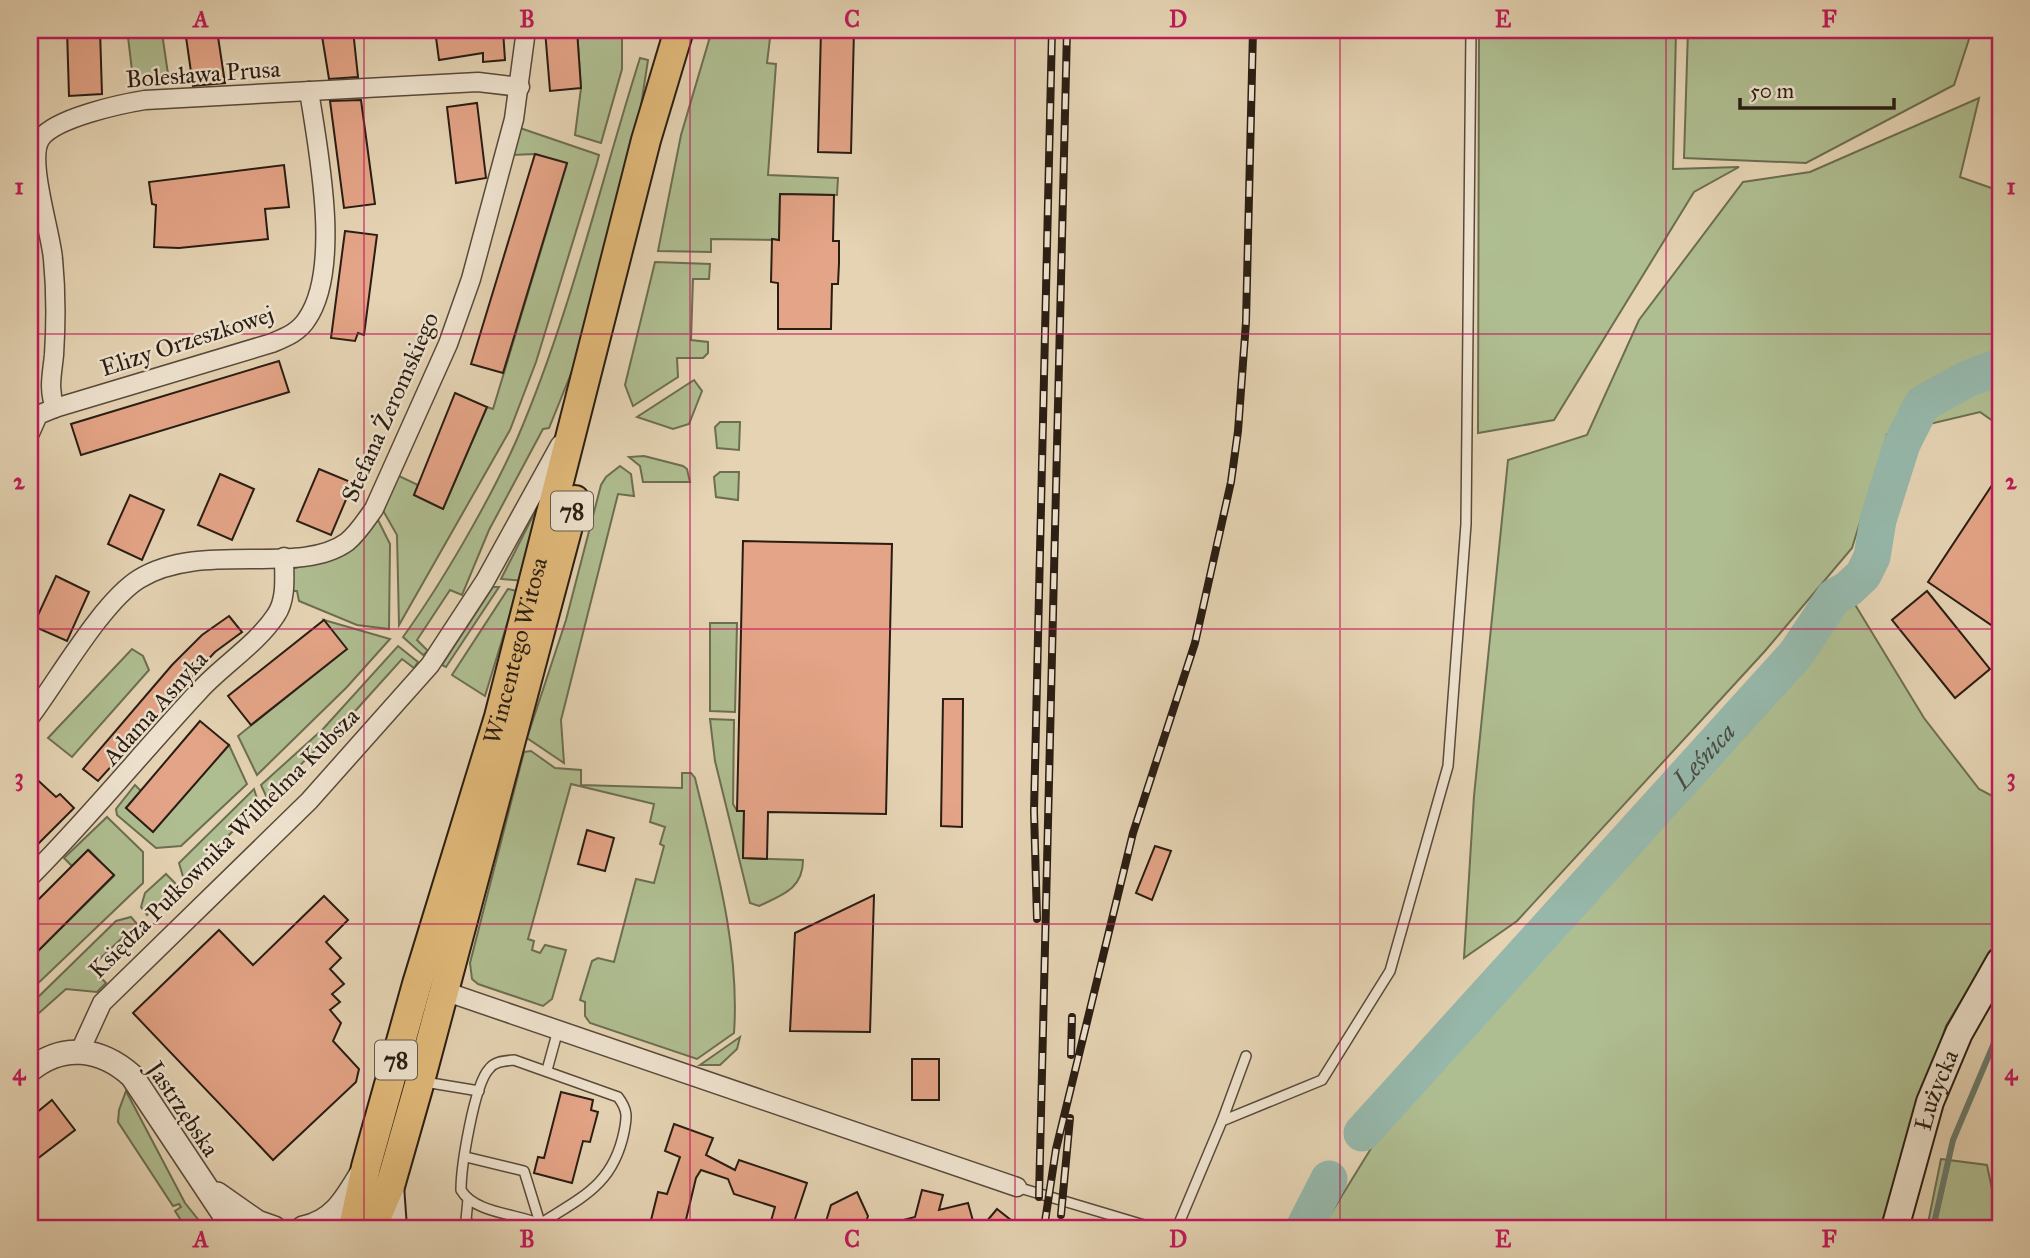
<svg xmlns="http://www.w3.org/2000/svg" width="2030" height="1258" viewBox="0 0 2030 1258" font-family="'IM FELL Great Primer',serif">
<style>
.green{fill:#afbe91;stroke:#6c6e52;stroke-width:2}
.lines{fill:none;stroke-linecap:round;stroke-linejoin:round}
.stream{stroke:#6a7a6e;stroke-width:6}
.river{stroke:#96b8ab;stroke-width:37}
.building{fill:#e4a487;stroke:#291d13;stroke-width:2}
.service-casing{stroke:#584a3b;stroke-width:12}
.minor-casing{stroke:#584a3b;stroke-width:21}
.tertiary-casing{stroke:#584a3b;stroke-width:26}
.secondary-casing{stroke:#291d13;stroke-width:30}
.primary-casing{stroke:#291d13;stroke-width:32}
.service{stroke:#eee2ce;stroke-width:9}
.minor{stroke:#eee2ce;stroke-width:18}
.tertiary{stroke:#eee2ce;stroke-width:23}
.secondary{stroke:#eee2ce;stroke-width:26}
.primary{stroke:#e2ba7a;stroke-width:28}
.rail-casing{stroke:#291d13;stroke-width:8}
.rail{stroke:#eee2ce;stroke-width:5;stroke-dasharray:16;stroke-linecap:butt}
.grid{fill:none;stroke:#c2185b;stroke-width:2;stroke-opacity:0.55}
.labels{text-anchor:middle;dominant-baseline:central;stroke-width:5;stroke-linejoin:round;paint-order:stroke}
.shield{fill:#eee2ce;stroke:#64584b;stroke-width:2}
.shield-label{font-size:23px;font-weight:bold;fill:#291d13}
.street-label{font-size:24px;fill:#291d13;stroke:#eee2ce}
.water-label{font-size:26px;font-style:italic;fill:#4a4c41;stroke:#eee2ce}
.neatline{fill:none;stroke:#c2185b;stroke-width:2.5}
.grid-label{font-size:23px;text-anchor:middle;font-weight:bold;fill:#c2185b}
</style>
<rect width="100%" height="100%" fill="#e5d3b3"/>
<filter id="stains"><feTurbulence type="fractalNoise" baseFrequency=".00286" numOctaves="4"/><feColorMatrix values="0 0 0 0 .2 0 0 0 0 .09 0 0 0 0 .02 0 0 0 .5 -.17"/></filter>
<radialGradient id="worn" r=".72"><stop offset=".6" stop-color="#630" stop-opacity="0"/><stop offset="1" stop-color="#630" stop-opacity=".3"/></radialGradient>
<!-- green -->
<g class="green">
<polygon points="577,30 622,30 622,69 601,143 575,135 581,88"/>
<polygon points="712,30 771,30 767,63 776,64 768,175 838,178 837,195 780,194 779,240 711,239 711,252 658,251 681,135"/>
<polygon points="1479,30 1676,30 1673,169 1739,167 1694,192 1554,420 1478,433"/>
<polygon points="1688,30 1972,30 1954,85 1806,163 1684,158"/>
<polygon points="162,33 168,74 133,79 128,37"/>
<path d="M640 58 648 60 636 138 587 334 549 428 543 429 489 530 462 595 450 590 417 640 428 651 423 655 403 637C442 583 490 500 517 439 570 316 600 184 640 58Z"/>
<polygon points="1979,98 1960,177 2000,191 2000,426 1980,412 1887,434 1864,512 1881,512 1879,515 1861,519 1852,548 1765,651 1517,921 1464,958 1474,796 1508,460 1587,435 1639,320 1743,182 1810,172"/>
<polygon points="520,128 599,155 597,163 536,362 510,430 399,625 397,535 381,507 395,474 418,485 414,495 443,509 487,407 493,409 567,164 535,154 512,155"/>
<polygon points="655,262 710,264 709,279 693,279 691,340 708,342 708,353 703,358 677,358 678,377 633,406 625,385"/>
<polygon points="694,380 702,391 689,424 673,429 637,417"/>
<polygon points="720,422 740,422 739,450 717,448 715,427"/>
<polygon points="644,456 683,466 687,469 690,482 643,482 640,466 629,457"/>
<polygon points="620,466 631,474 634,496 618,494 561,720 564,763 527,738 566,620 601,485 606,477"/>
<polygon points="720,472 739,472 738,500 716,497 714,477"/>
<polygon points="543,509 524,581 501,579 536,510"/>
<polygon points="375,514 390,544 389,629 357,625 299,601 297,591 290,591 288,570 331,558"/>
<polygon points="493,587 499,587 446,667 442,665"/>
<polygon points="508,589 517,591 485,696 452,675"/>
<polygon points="1851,598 1924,718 1979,789 2000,800 2000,936 1946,1026 1880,1228 1340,1228 1325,1223 1383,1129 1817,645"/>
<polygon points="324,620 390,639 347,687 257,775 238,736 346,649"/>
<polygon points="710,623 737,623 735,712 710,711"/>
<polygon points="398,646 418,662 414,668 402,659 357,709 267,798 261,785 323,729"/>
<polygon points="132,649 143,656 149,670 72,757 48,738"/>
<path d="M710 719 734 720 733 804 737 811H744L743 858 803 860C803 889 782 895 759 906L750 903 715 761Z"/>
<polygon points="229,745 247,784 181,846 156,848 117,815 116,809 135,785 141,791 126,808 153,831"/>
<path d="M531 751 555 768 581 770V785L682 788V773H691L695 778C715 861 740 946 734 1033L697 1059 590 1023 585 1016V1002L580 1000 592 961 598 958 614 962 636 879 654 883 664 846 660 844 665 827 650 822 654 804 571 784 528 939 534 941 532 950 540 953 545 945 566 950 552 999 543 1006 478 984 472 979 470 963 524 752Z"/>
<polygon points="254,789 259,805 184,880 179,863"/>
<polygon points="107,817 143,852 143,883 30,991 30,959 114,876 89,850 72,866 64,858"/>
<polygon points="166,874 178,886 147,915 141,907 145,893"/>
<polygon points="131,917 137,924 91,967 106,983 97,992 66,989 30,1021 30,1005 116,921"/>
<polygon points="740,1037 737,1049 720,1065 700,1065"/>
<polygon points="126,1091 185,1203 205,1228 186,1228 175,1211 181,1207 179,1204 173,1206 118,1122 119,1110"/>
<polygon points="1941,1159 1987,1165 2000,1228 1927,1228"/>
</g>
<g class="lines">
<!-- stream -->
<polyline class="stream" points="1933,1228 1953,1140 2000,1029"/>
<!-- river -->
<g class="river">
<path id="s1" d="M1362 1133 1796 654 1834 597 1848 589 1863 575 1872 557 1878 520 1902 444 1922 404 1967 379 2000 367"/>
<polyline points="1304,1228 1329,1179"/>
</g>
</g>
<!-- building -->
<g class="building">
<polygon points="67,30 100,30 102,94 69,96"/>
<polygon points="185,30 217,30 225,83 193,86"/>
<polygon points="321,30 353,30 358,77 329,79"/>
<polygon points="435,30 503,30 505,60 483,62 483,53 439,60"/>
<polygon points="545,30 577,30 581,88 550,91"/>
<polygon points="821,30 854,30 851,153 818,152"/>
<polygon points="361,100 375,204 344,208 330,101"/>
<polygon points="477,103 486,178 456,183 447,107"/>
<polygon points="535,154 567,163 503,373 471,364"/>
<polygon points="284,165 289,207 265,209 268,239 179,248 154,247 156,205 152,204 149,182"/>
<polygon points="780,194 834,195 833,241 839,241 839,263 838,284 832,284 831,329 778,329 778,283 771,282 772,239 779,240"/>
<polygon points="345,231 377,235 364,335 358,333 355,341 331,338"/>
<polygon points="279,361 289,392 81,455 71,424"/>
<polygon points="455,393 487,407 443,509 414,495"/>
<polygon points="319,469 353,483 331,535 297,521"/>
<polygon points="2000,473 2000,631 1928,582"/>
<polygon points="220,474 254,489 232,540 198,525"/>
<polygon points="130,495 164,510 142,560 108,544"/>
<polygon points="743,541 892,544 886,814 768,812 767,859 743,858 744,811 737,811"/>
<polygon points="56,576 89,592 67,641 33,626"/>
<polygon points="1927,591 1990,669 1955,698 1892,620"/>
<polygon points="229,616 242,632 215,652 188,681 98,781 83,769 172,665 202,635"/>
<polygon points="324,620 347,649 251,725 228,696"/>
<polygon points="943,699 963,699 962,827 941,826"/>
<polygon points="200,721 229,745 153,832 126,808"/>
<polygon points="30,773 56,797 60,794 74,808 30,852"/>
<polygon points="587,830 614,838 605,871 578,864"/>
<polygon points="1155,846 1171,851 1152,900 1136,893"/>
<polygon points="88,850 114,875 30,959 30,908"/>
<polygon points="874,895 870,1032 790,1031 795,933"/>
<polygon points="324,896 348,920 326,942 341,958 330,969 344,984 332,994 340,1002 330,1010 341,1023 333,1041 359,1069 356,1082 273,1160 133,1013 219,930 253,965"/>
<rect x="912" y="1059" width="27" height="41"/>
<polygon points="561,1092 593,1100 591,1110 598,1112 590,1142 583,1141 572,1183 534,1173 538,1157 544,1158"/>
<polygon points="52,1100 75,1130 37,1159 30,1149 30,1118"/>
<polygon points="674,1124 713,1138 706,1155 735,1170 739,1160 807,1183 792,1228 769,1228 775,1207 734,1194 728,1179 701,1170 696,1178 684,1228 651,1220 658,1192 667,1194 680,1157 665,1151"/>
<polygon points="922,1190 943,1195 939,1210 968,1203 975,1228 893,1228 892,1223 915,1217"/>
<polygon points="857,1192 868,1216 864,1228 824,1228 831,1205"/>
<polygon points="997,1209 1021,1228 981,1228"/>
</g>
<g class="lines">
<!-- service casing -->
<g class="service-casing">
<g id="service">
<path d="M514 1060 618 1097C628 1110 627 1117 624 1132 613 1185 582 1197 540 1224 518 1214 474 1213 461 1190 461 1167 474 1085 489 1069 495 1061 505 1061 514 1060Z"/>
<polyline points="547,1070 558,1030"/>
<polyline points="425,1082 479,1091"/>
<polyline points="1222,1121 1246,1056"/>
<polyline points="466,1157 524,1171 541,1226"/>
<polyline points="1017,1187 1154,1228"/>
<polyline points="468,1199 466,1220 473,1228"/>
<polyline points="1177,1228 1222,1121 1322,1080 1390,971 1448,766 1466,524 1471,30"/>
</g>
</g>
<!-- minor casing -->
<g class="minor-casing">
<g id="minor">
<path d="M55 408C48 388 52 375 54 355 56 324 56 290 53 259 51 232 26 158 41 138 56 118 120 104 145 100L478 82 520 87"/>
<path d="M30 433 38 415 55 408 272 343C286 337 299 332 307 319 342 268 318 149 309 91"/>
<path d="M30 717C58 680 102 602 139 579 202 540 299 577 347 542 358 533 366 520 374 509L448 344 471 279 514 119 526 30"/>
<path d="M30 877C90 817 142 752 200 690 223 665 257 644 276 615 287 599 284 576 284 557"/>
<polyline points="444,991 1017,1187"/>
<polyline points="80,1051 102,1003 309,801 430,665 485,581 560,445"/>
</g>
</g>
<!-- tertiary casing -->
<g class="tertiary-casing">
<g id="tertiary">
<path d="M30 1070C63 1043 101 1048 132 1076L233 1228"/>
<polyline points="217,1194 257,1222 274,1228"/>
<path d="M303 1228C333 1222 345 1201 360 1176"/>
</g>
</g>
<!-- secondary casing -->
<g class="secondary-casing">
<g id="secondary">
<polyline points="390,1186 393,1228"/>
<path id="s2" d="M1895 1228 1930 1102 1959 1033 2000 961"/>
</g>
</g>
<!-- primary casing -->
<g class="primary-casing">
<g id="primary">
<path id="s3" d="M353 1228 366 1167 417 984 499 717 646 140 679 30"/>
<polyline points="372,1228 390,1186 420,1081 575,500"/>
</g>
</g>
<!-- service -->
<use href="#service" class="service"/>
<!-- minor -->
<use href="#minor" class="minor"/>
<!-- tertiary -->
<use href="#tertiary" class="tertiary"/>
<!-- secondary -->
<use href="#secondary" class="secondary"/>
<!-- primary -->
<use href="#primary" class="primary"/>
<!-- rail casing -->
<g class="rail-casing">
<g id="rail">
<polyline points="1037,919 1034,811 1052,30"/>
<polyline points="1071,1055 1072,1017"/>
<polyline points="1039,1197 1067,30"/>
<polyline points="1061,1215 1070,1118"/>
<polyline points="1044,1228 1056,1149 1133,833 1195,643 1231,482 1238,431 1246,322 1253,30"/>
</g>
</g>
<!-- rail -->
<use href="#rail" class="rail"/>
</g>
<!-- grid -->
<path class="grid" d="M364 30V1228M690 30V1228M1015 30V1228M1340 30V1228M1666 30V1228M30 334H2000M30 629H2000M30 924H2000"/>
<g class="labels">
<!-- shield labels -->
<g class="shield">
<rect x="551" y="491.5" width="42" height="39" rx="5"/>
<rect x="375" y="1040.5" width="42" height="39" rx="5"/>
</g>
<g class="shield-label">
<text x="572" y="511">78</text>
<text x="396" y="1060">78</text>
</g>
<!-- street labels -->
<g class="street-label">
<text transform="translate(203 74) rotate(-4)">Bolesława Prusa</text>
<text transform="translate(187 341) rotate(-18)">Elizy Orzeszkowej</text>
<text transform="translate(390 407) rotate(-66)">Stefana Żeromskiego</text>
<text stroke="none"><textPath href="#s3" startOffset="600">Wincentego Witosa</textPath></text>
<text transform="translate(155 708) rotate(-48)">Adama Asnyka</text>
<text transform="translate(224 843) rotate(-45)">Księdza Pułkownika Wilhelma Kubsza</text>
<text stroke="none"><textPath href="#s2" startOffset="144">Łużycka</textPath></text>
<text transform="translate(183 1109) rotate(56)">Jastrzębska</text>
</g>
<!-- water labels -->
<g class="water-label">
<text stroke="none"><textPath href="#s1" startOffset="509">Leśnica</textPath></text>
</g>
</g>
<!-- margin -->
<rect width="2030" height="1258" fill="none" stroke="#e5d3b3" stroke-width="77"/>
<!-- scale -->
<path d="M1740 98v10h154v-10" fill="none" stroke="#291d13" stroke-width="3.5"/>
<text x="1750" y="98" font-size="21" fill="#291d13" stroke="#eee2ce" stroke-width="5" paint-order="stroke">50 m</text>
<rect x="38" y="38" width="1954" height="1182" class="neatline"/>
<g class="grid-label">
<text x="201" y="27">A</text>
<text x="527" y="27">B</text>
<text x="852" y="27">C</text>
<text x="1178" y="27">D</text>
<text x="1503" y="27">E</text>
<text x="1829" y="27">F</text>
<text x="19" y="194">1</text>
<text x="2011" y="194">1</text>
<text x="19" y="489">2</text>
<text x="2011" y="489">2</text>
<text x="19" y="785">3</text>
<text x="2011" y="785">3</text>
<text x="19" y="1080">4</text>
<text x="2011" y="1080">4</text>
<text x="201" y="1247">A</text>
<text x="527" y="1247">B</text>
<text x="852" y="1247">C</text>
<text x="1178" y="1247">D</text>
<text x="1503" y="1247">E</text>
<text x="1829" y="1247">F</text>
</g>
<rect width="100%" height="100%" filter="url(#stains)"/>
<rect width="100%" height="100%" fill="url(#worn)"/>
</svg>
